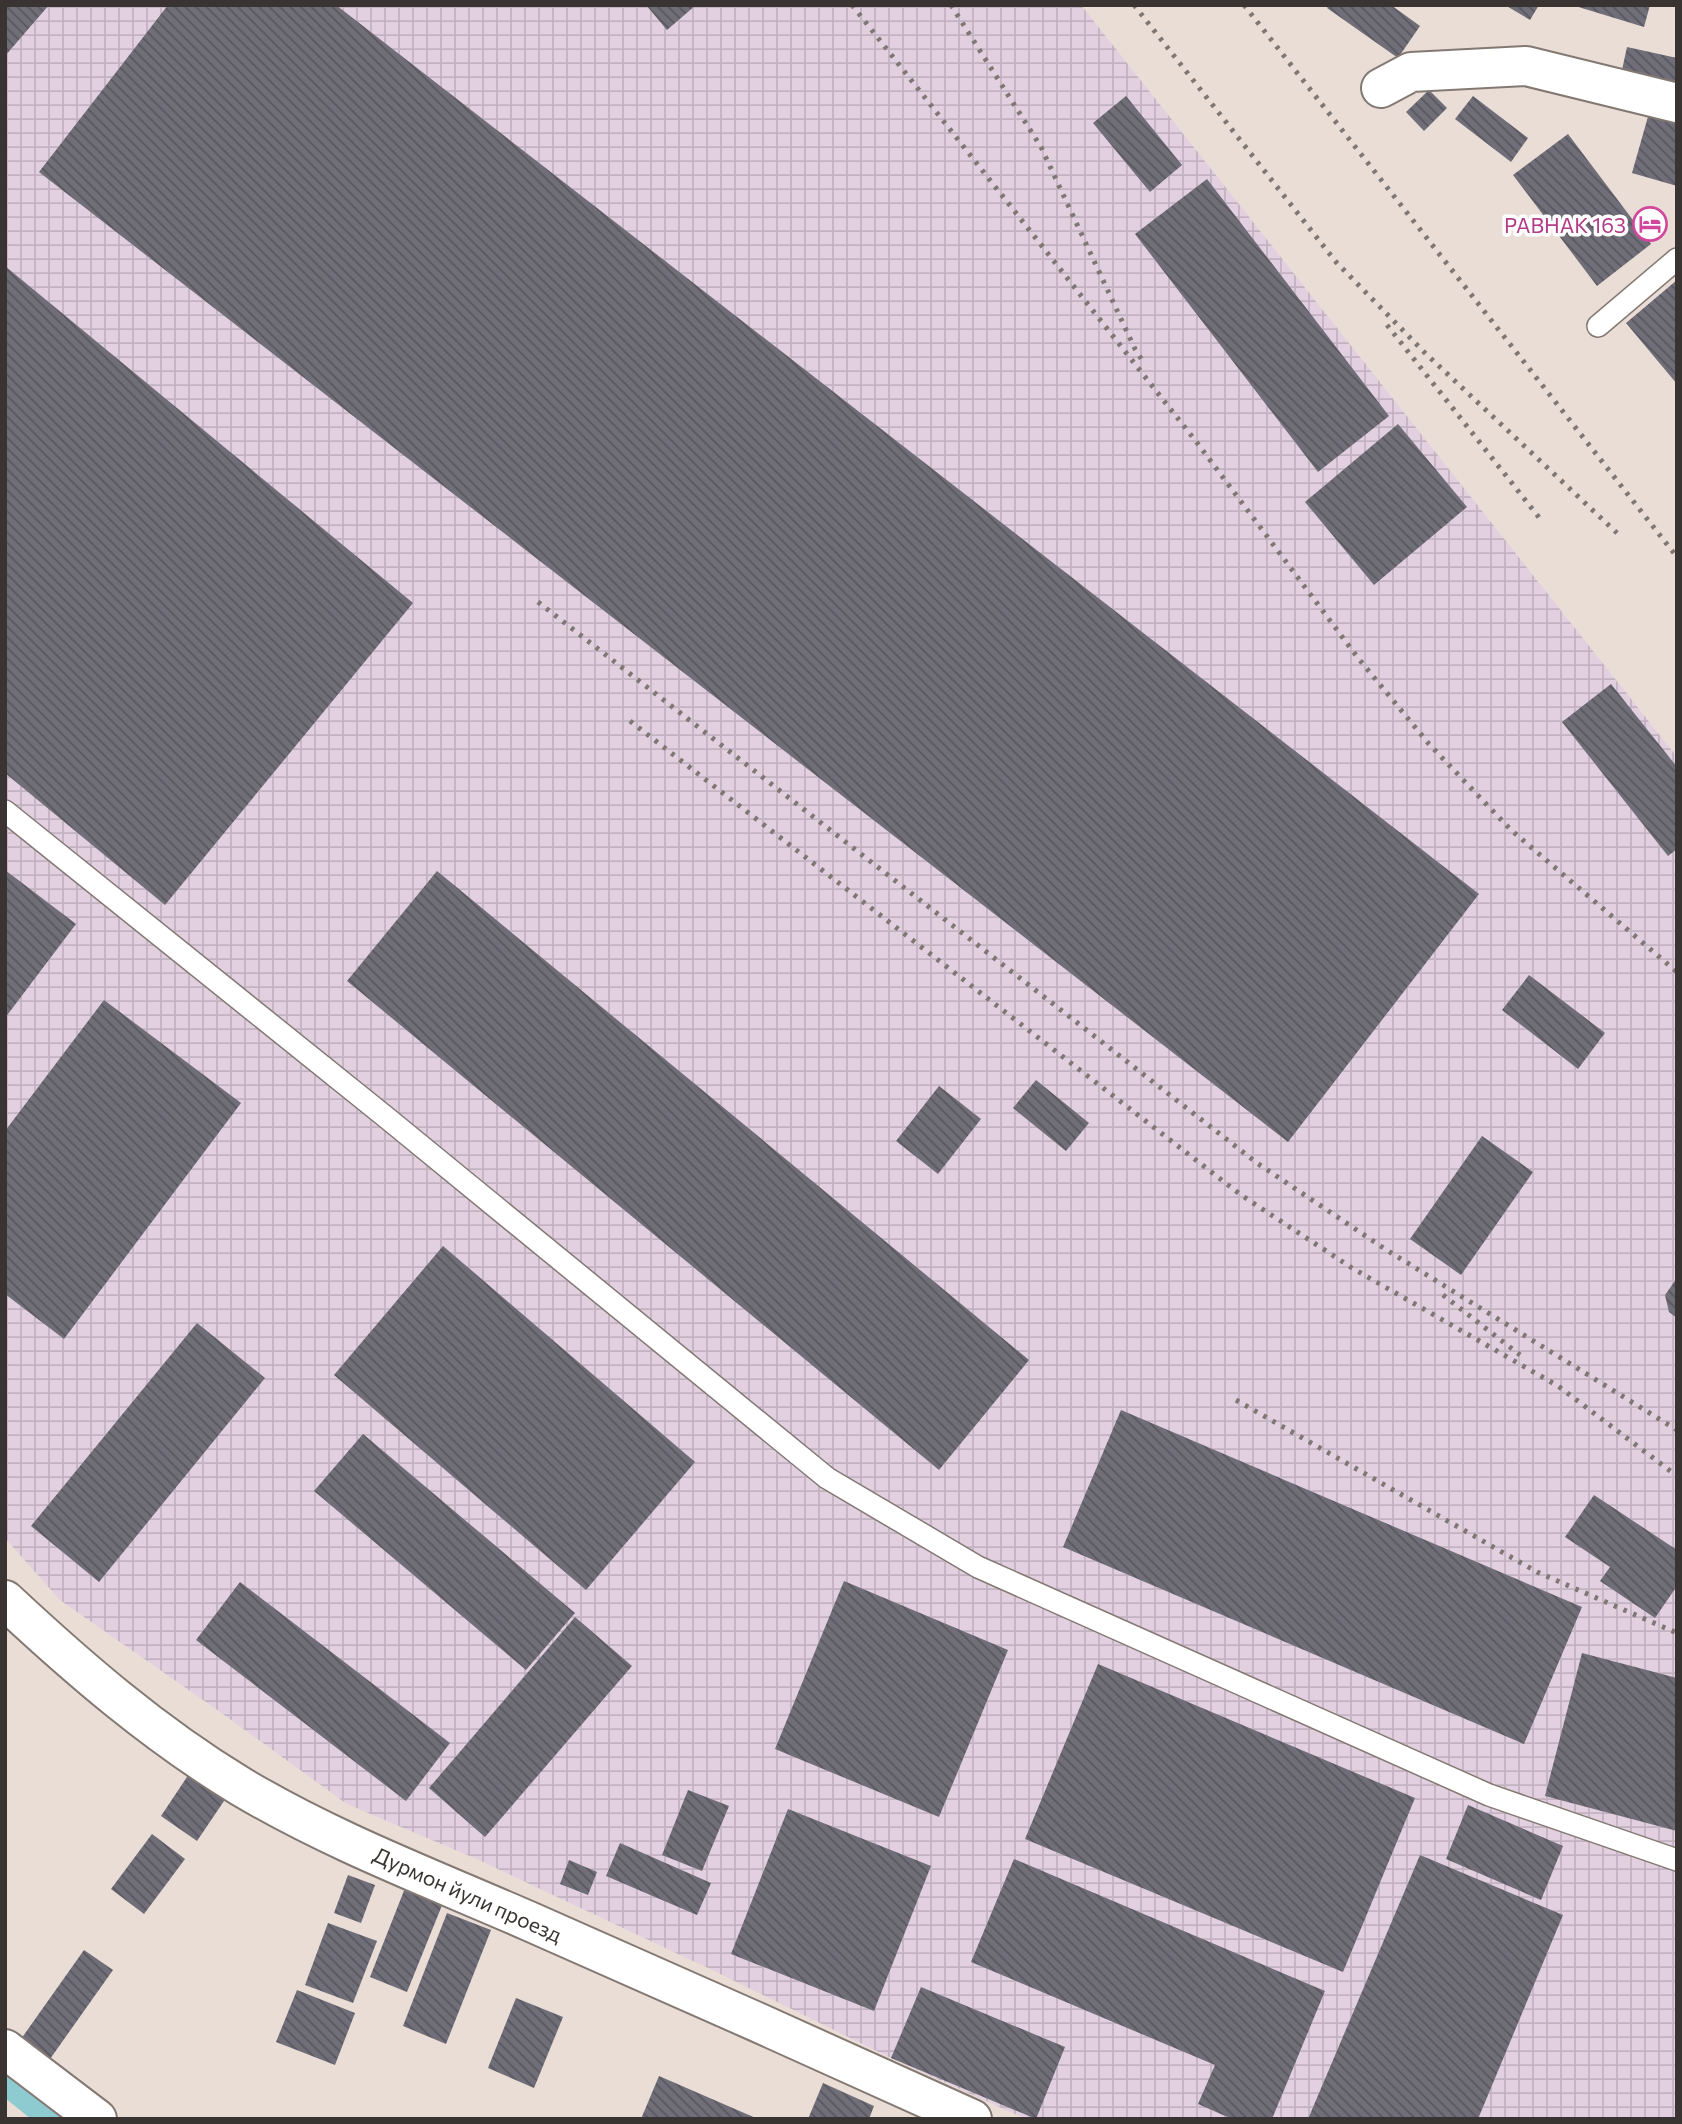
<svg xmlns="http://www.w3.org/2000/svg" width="1682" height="2124" viewBox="0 0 1682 2124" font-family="Commissioner,sans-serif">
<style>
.industrial{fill:url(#industrial-grid)}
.water{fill:#8ecbd1}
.building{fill:url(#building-back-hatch)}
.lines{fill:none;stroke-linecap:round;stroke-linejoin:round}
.lane-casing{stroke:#837972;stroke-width:24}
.street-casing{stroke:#837972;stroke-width:42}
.lane{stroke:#fff;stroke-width:21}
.street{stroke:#fff;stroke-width:38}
.rail{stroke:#7f7773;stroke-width:5;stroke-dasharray:3.5 7;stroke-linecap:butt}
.labels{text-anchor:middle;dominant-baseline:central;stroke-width:7;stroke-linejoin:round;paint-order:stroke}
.hotel-label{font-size:21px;fill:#b23c85;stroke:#fff;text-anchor:end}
.street-label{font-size:21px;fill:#393432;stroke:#fff}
</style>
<defs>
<pattern id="industrial-grid" width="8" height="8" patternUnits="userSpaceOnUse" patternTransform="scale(1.75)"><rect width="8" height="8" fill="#e2cfe0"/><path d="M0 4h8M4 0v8" fill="none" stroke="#c3b2c1"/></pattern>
<pattern id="building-back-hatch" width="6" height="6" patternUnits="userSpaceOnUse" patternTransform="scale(1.75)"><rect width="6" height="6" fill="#706e78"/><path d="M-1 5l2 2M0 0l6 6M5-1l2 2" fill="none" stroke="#58565e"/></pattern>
</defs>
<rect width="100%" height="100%" fill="#e9ddd6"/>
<!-- industrial -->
<polygon class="industrial" points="5,5 1081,5 1677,757 1677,2119 1026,2119 891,2058 710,1969 479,1860 347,1804 216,1709 60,1600 5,1538"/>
<!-- water -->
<polygon class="water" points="5,2072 63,2119 31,2119 5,2098"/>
<!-- building -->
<g class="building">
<polygon points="5,5 49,5 5,56"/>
<polygon points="168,5 336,5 1479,894 1288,1142 39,172"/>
<polygon points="646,5 696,5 667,30"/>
<polygon points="1329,5 1391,5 1420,26 1398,58 1327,8"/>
<polygon points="1505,5 1539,5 1530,20"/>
<polygon points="1572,5 1650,5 1644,27"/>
<polygon points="1627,47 1677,58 1677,91 1620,79"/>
<polygon points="1429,90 1447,108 1424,131 1406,112"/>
<polygon points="1126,96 1182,165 1150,192 1093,123"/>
<polygon points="1473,96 1528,138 1511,162 1455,119"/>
<polygon points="1651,106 1677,113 1677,186 1632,173"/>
<polygon points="1568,134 1651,244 1597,286 1513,175"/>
<polygon points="1207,179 1389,416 1318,472 1135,234"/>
<polygon points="5,266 413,603 165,905 5,773"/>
<polygon points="1677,280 1677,384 1626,323"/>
<polygon points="1398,424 1467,507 1374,585 1305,502"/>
<polygon points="1611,684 1677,767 1677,849 1668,856 1562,722"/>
<polygon points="5,870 76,924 5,1018"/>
<polygon points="437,871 1029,1360 939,1470 347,981"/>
<polygon points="1529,975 1605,1033 1578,1069 1502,1010"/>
<polygon points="104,1000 241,1103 64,1339 5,1294 5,1131"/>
<polygon points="1036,1080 1089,1123 1066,1151 1013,1108"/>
<polygon points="939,1086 981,1119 938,1174 896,1141"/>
<polygon points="1482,1136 1533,1172 1461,1275 1410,1239"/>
<polygon points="443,1246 695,1462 586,1590 334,1375"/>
<polygon points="1677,1278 1677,1318 1669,1312 1665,1295"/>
<polygon points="197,1323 265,1378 99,1582 31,1526"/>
<polygon points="1121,1410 1582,1607 1524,1744 1063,1547"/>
<polygon points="363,1434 575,1613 526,1670 314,1491"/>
<polygon points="1594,1495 1677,1550 1677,1586 1655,1618 1600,1581 1610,1567 1565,1537"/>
<polygon points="844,1581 1008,1650 939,1817 775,1749"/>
<polygon points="240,1582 450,1743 406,1801 196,1640"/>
<polygon points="575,1617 632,1666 485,1837 429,1788"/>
<polygon points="1582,1653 1677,1678 1677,1831 1545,1796"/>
<polygon points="1098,1664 1415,1798 1343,1972 1025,1839"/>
<polygon points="189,1774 226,1798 197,1841 161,1816"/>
<polygon points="688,1790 729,1806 702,1871 662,1855"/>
<polygon points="1468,1805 1563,1846 1541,1900 1446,1859"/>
<polygon points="788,1809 931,1866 874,2011 731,1954"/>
<polygon points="152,1834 185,1859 144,1914 111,1889"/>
<polygon points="620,1843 711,1883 697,1915 606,1876"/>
<polygon points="1420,1855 1563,1915 1478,2119 1308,2119"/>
<polygon points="1014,1859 1325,1991 1272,2119 1232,2119 1198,2104 1215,2065 971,1962"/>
<polygon points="569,1860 597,1872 588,1895 560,1884"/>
<polygon points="348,1875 375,1885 361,1923 334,1913"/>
<polygon points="409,1878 447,1893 407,1992 370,1977"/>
<polygon points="447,1913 491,1930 446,2044 403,2026"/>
<polygon points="328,1923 377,1941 353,2003 305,1985"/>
<polygon points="84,1950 113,1970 50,2059 21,2039"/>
<polygon points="921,1987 1065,2047 1036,2119 891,2058"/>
<polygon points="297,1990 355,2013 335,2065 276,2042"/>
<polygon points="516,1998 563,2017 534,2088 488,2068"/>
<polygon points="659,2076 758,2119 641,2119"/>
<polygon points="823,2083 874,2106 869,2119 808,2119"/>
</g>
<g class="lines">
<!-- lane casing -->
<g class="lane-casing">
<g id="lane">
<polyline points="1598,326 1677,259"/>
<polyline points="5,811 387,1118 827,1478 978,1567 1489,1795 1677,1860"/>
</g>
</g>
<!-- street casing -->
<g class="street-casing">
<g id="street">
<polyline points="1381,88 1411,72 1526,66 1677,103"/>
<path d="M5 1600C79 1669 153 1733 240 1786 332 1841 433 1879 531 1922 679 1987 825 2052 972 2119"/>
<polyline points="5,2049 97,2119"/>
</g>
</g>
<!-- lane -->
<use href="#lane" class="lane"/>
<!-- street -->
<use href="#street" class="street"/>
<!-- rail -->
<g class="rail">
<polyline points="852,5 1198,444 1358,658 1429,744 1511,830 1677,972"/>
<polyline points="951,5 1041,147 1135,349 1142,360"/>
<polyline points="1134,5 1336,262 1424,352 1617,533"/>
<polyline points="1244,5 1677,557"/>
<polyline points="1387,325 1541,520"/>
<polyline points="538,602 1257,1163 1385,1249 1677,1430"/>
<polyline points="630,721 1241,1195 1352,1268 1558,1386 1677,1476"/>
<polyline points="1443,1295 1520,1355"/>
<polyline points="1236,1400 1537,1572 1677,1633"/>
</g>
</g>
<!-- icons -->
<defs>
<g id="hotel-ring" transform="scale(1.75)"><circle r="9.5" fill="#fff" stroke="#d1479c" stroke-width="1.5"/><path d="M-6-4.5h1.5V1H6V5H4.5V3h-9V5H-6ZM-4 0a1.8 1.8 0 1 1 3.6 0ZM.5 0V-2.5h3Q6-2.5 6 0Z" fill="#d1479c"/></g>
</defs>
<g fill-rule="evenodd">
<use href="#hotel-ring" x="1650" y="224"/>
</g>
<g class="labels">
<!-- hotel labels -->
<g class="hotel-label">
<text x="1626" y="224">РАВНАК 163</text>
</g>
<!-- street labels -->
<g class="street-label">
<text transform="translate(468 1894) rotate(24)">Дурмон йули проезд</text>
</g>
</g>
<!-- border -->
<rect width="1682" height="2124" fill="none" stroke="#393432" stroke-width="14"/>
</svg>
